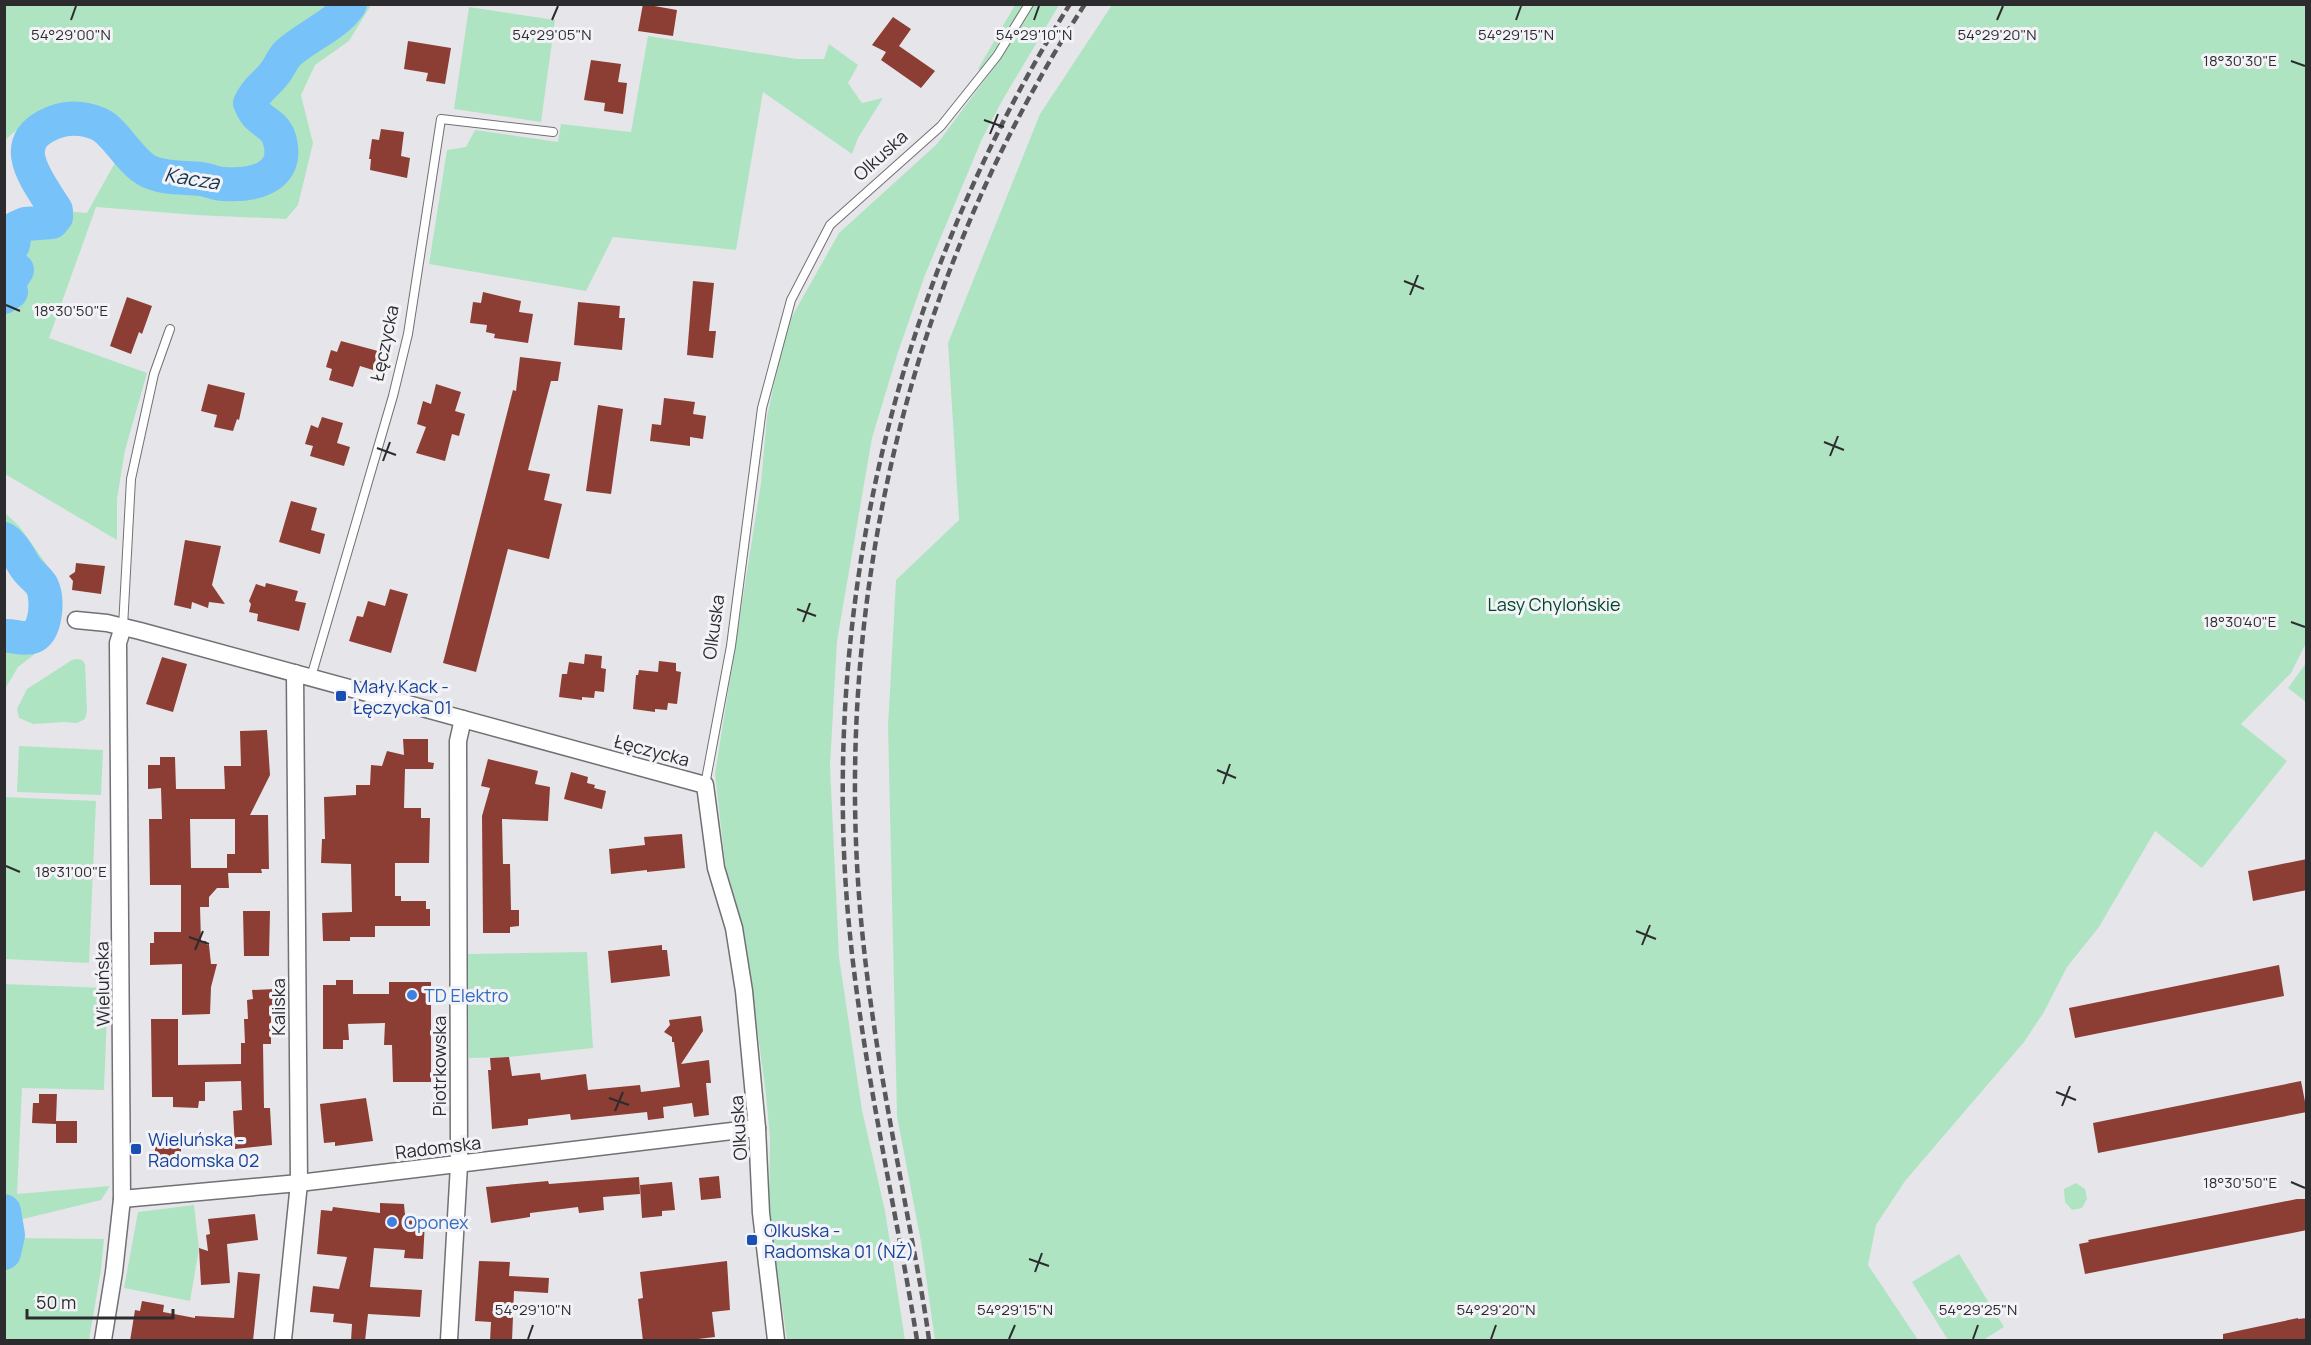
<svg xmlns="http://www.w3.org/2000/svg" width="2311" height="1345" viewBox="0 0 2311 1345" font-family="Manrope,sans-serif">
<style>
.green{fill:#afe4c3}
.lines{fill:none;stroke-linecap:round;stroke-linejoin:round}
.river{stroke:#78c2fa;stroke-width:34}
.building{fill:#8c3d34;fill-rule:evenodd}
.service-casing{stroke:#717174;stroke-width:10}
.minor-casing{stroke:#717174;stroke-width:19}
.service{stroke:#fff;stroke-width:8}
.minor{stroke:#fff;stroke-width:16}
.rail{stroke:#58585a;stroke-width:4.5;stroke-dasharray:9 4.5;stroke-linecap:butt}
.ticks{fill:none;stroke:#2c2c2e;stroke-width:2}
.transit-dot{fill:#1a4fb4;stroke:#f3f3f7;stroke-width:2}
.shop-dot{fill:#3f7fe0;stroke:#f3f3f7;stroke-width:2}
.labels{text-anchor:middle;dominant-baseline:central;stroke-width:6;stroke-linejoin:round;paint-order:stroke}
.street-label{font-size:18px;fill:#2c2c2e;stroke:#f3f3f7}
.park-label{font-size:18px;fill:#004729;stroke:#f3f3f7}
.transit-label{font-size:18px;fill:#164399;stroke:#f3f3f7;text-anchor:start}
.shop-label{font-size:18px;fill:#366cbe;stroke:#f3f3f7;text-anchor:start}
.water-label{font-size:20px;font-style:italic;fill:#15354c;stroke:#f3f3f7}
.ticks-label{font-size:15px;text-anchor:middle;fill:#2c2c2e;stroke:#f3f3f7;stroke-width:6;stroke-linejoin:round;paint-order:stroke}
</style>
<rect width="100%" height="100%" fill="#e6e6ea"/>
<!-- green -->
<g class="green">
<path d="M5 4 371 5 349 41 315 65 301 95 313 143 298 205 286 219 196 215 96 207 49 338 147 373 125 450 117 499V540L5 474V307L20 279 26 233 48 231 64 211 87 213 127 141C113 124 80 104 57 109 37 113 20 127 5 140Z"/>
<polygon points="1015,5 1023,5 982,70 978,69"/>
<polygon points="1034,5 1059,5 1002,101 982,139 925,275 898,352 872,438 837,641 830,766 839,957 862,1110 885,1211 905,1340 787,1340 769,1214 770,1138 766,1095 745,937 726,871 715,774 761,483 767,417 786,327 839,233 937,144 998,62"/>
<polygon points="1112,5 2306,5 2306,643 2291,673 2241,724 2287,761 2202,868 2155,831 2099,927 2067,967 2044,1012 2024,1042 1905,1181 1876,1225 1868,1265 1918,1340 935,1340 921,1242 897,1116 888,726 896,580 959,520 948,343 1040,114"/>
<polygon points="469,7 555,20 541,122 454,109"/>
<polygon points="648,36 797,59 824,59 829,44 858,65 848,83 862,103 883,98 858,138 852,154 763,92 736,250 613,237 586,291 429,264 447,150 466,147 475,130 558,142 561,124 631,132"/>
<path d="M5 513 19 526 57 579 58 604 53 640 18 667 5 689V630L16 631C29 621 32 609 36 594 31 587 24 586 19 580 14 574 12 568 5 565Z"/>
<polygon points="77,659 82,660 85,664 87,711 85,719 77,723 64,722 33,724 19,718 17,709 27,689 72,660"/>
<polygon points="2306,663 2306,702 2288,688"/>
<polygon points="19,746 103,750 101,795 17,792"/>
<polygon points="5,797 96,801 89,963 5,959"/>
<polygon points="587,952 593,1048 509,1057 469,1058 468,954"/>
<polygon points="4,984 108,988 104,1090 22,1088 17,1194 110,1186 101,1200 15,1221 16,1203 4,1204"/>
<polygon points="2076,1183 2085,1189 2087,1199 2082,1208 2072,1210 2065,1202 2064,1189"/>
<polygon points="194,1205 199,1249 190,1301 124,1288 138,1212"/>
<polygon points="15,1238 104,1239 101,1270 89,1340 5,1340 5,1268 10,1263"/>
<polygon points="1959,1254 2004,1327 1983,1340 1948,1340 1912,1282"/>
</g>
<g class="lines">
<!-- river -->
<g class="river">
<path d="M4 253 13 245 16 228 25 224 52 222 56 217V210C37 180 4 141 55 122 69 117 85 118 99 124 116 132 129 161 148 171 164 179 184 177 201 179 209 180 216 184 223 184 252 186 289 179 280 141 276 126 267 125 257 115 254 112 252 107 250 103 258 87 265 86 274 74 279 68 282 60 287 54 305 37 337 25 350 4"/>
<polyline points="4,260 17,270 8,285 11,292 4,297"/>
<path d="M4 539C15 546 19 558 26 568 31 575 38 579 42 586 48 598 47 631 32 637 24 640 13 635 4 636"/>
<polyline points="4,1211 8,1235 4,1253"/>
</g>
</g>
<!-- building -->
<g class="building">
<polygon points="643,4 677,10 673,36 638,31"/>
<polygon points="893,17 911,29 899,46 935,71 921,88 881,60 886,52 872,45"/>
<polygon points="408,41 451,48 445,84 426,81 428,73 404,69"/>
<polygon points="591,60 621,64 618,82 627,83 623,114 604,111 605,103 584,100"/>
<polygon points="381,129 404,132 401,156 410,158 407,178 370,170 371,159 369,159 372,139 379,140"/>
<polygon points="693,281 714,283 709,331 716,331 713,358 687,355"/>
<polygon points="483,292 521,301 519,312 533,314 528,343 494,338 495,334 486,332 487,325 470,323 473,302 481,303"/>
<polygon points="127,297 152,306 142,334 139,332 131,354 110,346"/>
<polygon points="578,302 620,306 619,318 625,318 622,350 574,345"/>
<polygon points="341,341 378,351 373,370 360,366 353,387 329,380 332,369 326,367 331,350 337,352"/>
<polygon points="520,357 561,362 558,381 551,381 528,470 550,474 544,500 562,504 549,559 508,549 476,672 443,663 513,390 516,391"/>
<polygon points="208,384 245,393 239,420 237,419 233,431 214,427 217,415 201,411"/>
<polygon points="436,384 461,392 455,411 465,414 459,436 452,434 445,461 416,453 426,427 417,424 423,401 431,404"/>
<polygon points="664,398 695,402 693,414 706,416 703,439 690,437 690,446 650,441 652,424 661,425"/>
<polygon points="598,405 623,409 611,494 586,491"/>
<polygon points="322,417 343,423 337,443 350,447 344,466 310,456 313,446 305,444 311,425 318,428"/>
<polygon points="291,501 317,508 311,530 325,534 320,554 279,542"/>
<polygon points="185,540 221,546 212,585 225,604 209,602 208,608 192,602 191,609 174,605"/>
<polygon points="76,563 105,566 101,594 72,590 73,581 69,576 75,572"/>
<polygon points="266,583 298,591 295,601 306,603 299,631 257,621 258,614 249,612 251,604 249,601 256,584 265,587"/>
<polygon points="390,589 408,594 391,653 349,641 357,616 363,617 368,601 385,606"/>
<polygon points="585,654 602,656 601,668 606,669 604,692 595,691 594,698 582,697 582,700 559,697 562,674 567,674 569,662 584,664"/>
<polygon points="162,657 187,664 173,712 146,704"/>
<polygon points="659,661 676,663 676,671 681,672 677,704 668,703 667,710 655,709 655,712 633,709 636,675 638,675 639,670 658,672"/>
<path d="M267 730 270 775 250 815H268L269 869H261L262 873H228L229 888H217L209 897V907H200L201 941H206L207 945H209L211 964H217L211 987 210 1014 182 1015V964L150 965V943H154V932H181V885H150L149 819H162L161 788 148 789V765H160V757H175L176 789H225L224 766H241L240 731ZM190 819H235V854H227V868H191Z"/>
<polygon points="403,739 428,739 428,762 434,763 433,769 405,769 404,808 421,808 421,818 430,818 429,863 395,863 395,896 401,896 401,901 426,901 426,909 430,909 430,926 375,926 375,937 350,937 350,941 323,941 322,913 352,912 351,864 321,863 322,839 325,839 324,797 356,795 356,785 370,785 371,765 382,766 387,751 404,755"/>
<polygon points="488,759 538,771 535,784 550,787 548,821 502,819 503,864 510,864 511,910 519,910 519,926 510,927 510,933 483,933 482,816 490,788 481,786"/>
<polygon points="571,772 588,777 587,783 595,785 594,788 606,791 602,809 564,799"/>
<polygon points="682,834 685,868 647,872 647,870 611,874 609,849 645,845 644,837"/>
<polygon points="2307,859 2307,890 2253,901 2248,871"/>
<polygon points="243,911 270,911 269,956 244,956"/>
<polygon points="662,945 662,950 667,950 670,976 611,983 608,951"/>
<polygon points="2279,965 2284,996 2075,1038 2069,1008"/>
<polygon points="336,980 353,980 353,994 389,994 389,982 431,982 431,1082 393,1082 392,1045 384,1045 385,1023 348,1024 349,1040 343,1040 343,1049 323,1049 323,985 336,985"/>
<polygon points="275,989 276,1008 271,1008 271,1044 263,1044 264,1108 270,1108 272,1145 235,1149 233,1111 242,1110 241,1081 205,1082 205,1101 199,1101 198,1108 173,1107 173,1097 152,1097 151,1019 178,1019 178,1065 241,1064 241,1043 245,1043 244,1019 248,1019 247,1000 253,999 252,990"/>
<polygon points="701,1016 703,1031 681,1064 709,1060 711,1083 706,1083 709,1115 694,1117 692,1103 663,1107 664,1118 648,1120 647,1112 571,1120 570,1114 528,1119 528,1125 492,1129 488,1070 491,1070 490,1058 509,1057 512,1076 540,1073 541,1080 586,1074 588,1090 640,1085 641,1092 680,1087 674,1042 672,1042 672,1037 664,1032 670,1025 669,1020"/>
<polygon points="2301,1081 2307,1112 2098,1153 2093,1123"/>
<polygon points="39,1094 57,1094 56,1121 77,1121 77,1143 56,1143 56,1124 32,1123 33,1103 39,1103"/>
<polygon points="366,1098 373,1141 335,1146 335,1142 324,1143 320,1104"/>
<rect x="155" y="1135" width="26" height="28"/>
<polygon points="719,1176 721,1198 701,1200 699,1178"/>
<polygon points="639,1177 640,1194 603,1197 604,1210 579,1213 578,1207 530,1213 530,1217 491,1223 486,1187 548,1181 549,1184"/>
<polygon points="672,1182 675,1210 662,1211 662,1216 642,1218 640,1185"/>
<polygon points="2297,1199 2307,1199 2307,1230 2085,1274 2079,1244 2089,1242 2088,1240"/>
<polygon points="380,1203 404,1204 405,1215 414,1215 413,1223 425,1221 423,1259 404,1258 405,1250 374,1248 370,1287 422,1290 420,1317 368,1314 365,1341 351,1341 352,1324 333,1322 334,1314 310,1312 313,1286 339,1289 347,1257 317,1254 321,1210 332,1211 333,1207 380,1213"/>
<polygon points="255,1214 258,1240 227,1244 230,1283 201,1285 199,1248 208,1251 206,1235 210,1234 208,1219"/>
<polygon points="479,1261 510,1262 509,1276 549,1278 548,1293 514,1291 512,1341 490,1341 491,1322 475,1321"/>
<polygon points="727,1261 730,1310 712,1312 715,1337 681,1341 643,1341 638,1299 643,1298 640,1272"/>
<polygon points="238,1272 260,1274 253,1341 130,1341 135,1310 140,1311 142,1301 164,1305 163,1312 195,1318 195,1316 234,1318"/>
<polygon points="2298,1318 2298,1319 2307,1318 2307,1341 2223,1341 2223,1334"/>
</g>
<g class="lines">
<!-- service casing -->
<g class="service-casing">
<g id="service">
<polyline points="123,627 131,479 154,374 170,329"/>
<polyline points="311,677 393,396 408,334 441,119 553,132"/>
<polyline points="705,785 731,646 762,408 791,300 830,225 941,126 997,56 1029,4"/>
</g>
</g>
<!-- minor casing -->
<g class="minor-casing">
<g id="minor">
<polyline points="76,620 107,623 140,631 705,785 716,868 734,928 744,991 757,1128 761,1213 776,1340"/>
<polyline points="122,1199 299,1183 757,1128"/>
<polyline points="103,1340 114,1272 122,1199 118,643 123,627"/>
<polyline points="283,1340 299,1183 295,673"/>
<polyline points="449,1340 459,1165 458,741 463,719"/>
</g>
</g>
<!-- service -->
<use href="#service" class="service"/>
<!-- minor -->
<use href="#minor" class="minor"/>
<!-- rail -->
<g class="rail">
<path d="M917 1340C892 1185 854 1030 845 873 828 567 907 263 1070 4"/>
<path d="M929 1340C924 1301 916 1263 909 1224 892 1132 874 1041 864 949 827 620 904 282 1085 4"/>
</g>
</g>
<!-- ticks -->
<path class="ticks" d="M71 20 76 6M552 20 558 6M1034 20 1039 6M1516 20 1521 6M1997 20 2003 6M2291 61 2305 66M984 120 1004 127M990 134 998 114M1404 281 1424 289M1410 295 1418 275M6 305 20 311M1824 442 1844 450M377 448 396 455M1830 456 1838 436M383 461 390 442M797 609 816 616M803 622 810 603M2291 622 2305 627M1217 770 1236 778M1223 784 1230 764M6 866 20 872M1636 931 1656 939M189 937 209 944M1642 945 1650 925M195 950 203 931M2056 1092 2076 1100M609 1098 629 1105M2062 1106 2070 1086M615 1111 623 1092M2291 1182 2305 1188M1029 1259 1049 1266M1035 1272 1042 1253M528 1339 533 1325M1009 1339 1015 1325M1491 1339 1496 1325M1973 1339 1978 1325"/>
<!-- markers -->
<g class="transit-dot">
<rect x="335" y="690" width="12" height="12" rx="3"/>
<rect x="130" y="1143" width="12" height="12" rx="3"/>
<rect x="746" y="1234" width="12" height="12" rx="3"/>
</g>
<g class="shop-dot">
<circle cx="412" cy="995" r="6"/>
<circle cx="392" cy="1222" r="6"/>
</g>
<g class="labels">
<!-- street labels -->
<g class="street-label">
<text transform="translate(880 155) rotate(-42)">Olkuska</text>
<text transform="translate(384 343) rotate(-78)">Łęczycka</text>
<text transform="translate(713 627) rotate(-82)">Olkuska</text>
<text transform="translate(652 750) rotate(15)">Łęczycka</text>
<text transform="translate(102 984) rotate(-91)">Wieluńska</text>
<text transform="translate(278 1007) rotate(-90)">Kaliska</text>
<text transform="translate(439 1066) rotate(-90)">Piotrkowska</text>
<text transform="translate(738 1128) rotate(-94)">Olkuska</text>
<text transform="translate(438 1147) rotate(-7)">Radomska</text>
</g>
<!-- park labels -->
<g class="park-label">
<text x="1554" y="604">Lasy Chylońskie</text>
</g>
<!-- transit labels -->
<g class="transit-label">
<text x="353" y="686">Mały Kack -<tspan x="353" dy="21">Łęczycka 01</tspan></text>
<text x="148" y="1139">Wieluńska -<tspan x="148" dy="21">Radomska 02</tspan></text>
<text x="764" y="1230">Olkuska -<tspan x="764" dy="21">Radomska 01 (NŻ)</tspan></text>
</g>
<!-- shop labels -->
<g class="shop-label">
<text x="424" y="995">TD Elektro</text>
<text x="404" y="1222">Oponex</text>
</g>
<!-- water labels -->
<g class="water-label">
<text transform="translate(192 178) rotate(9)">Kacza</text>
</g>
</g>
<g class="ticks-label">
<text x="71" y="40">54°29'00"N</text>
<text x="552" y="40">54°29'05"N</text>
<text x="1034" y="40">54°29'10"N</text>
<text x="1516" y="40">54°29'15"N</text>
<text x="1997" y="40">54°29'20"N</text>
<text x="2240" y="66">18°30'30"E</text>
<text x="71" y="316">18°30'50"E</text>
<text x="2240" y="627">18°30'40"E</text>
<text x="71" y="877">18°31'00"E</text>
<text x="2240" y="1188">18°30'50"E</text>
<text x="533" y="1315">54°29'10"N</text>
<text x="1015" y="1315">54°29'15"N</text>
<text x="1496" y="1315">54°29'20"N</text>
<text x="1978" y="1315">54°29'25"N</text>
</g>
<!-- border -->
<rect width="2311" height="1345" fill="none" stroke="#2c2c2e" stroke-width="12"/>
<!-- scale -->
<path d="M27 1309v9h146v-9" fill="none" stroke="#2c2c2e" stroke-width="3"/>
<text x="36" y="1309" font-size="18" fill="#2c2c2e" stroke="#f3f3f7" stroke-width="4.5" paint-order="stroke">50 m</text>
</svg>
